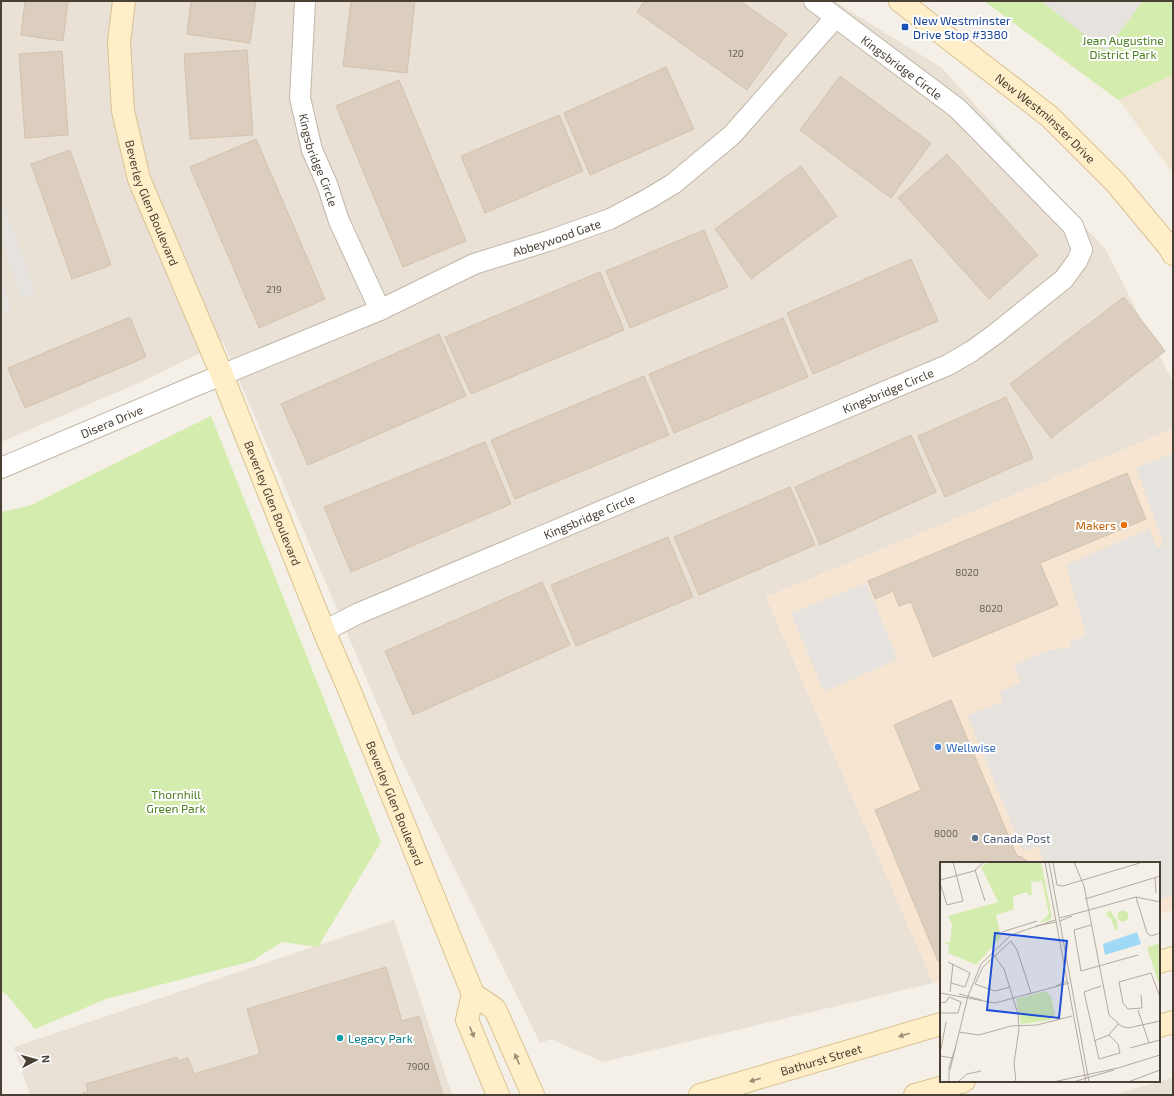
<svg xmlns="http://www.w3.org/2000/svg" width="1174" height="1096" viewBox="0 0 1174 1096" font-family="'Exo 2',sans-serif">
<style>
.residential{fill:#e9e1d5}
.commercial{fill:#f8e5d1}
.education{fill:#efe4d0}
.green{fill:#d4ecad}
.parking{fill:#e6e3df}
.building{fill:#dbcebe;stroke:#d3c2ae}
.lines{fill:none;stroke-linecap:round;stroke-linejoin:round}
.street-casing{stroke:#c1b7a9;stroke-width:22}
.secondary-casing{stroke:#d9c293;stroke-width:24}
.street{stroke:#fff;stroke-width:20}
.secondary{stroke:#ffeec7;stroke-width:22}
.oneway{fill:#9b8e77}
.transit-dot{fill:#1a4fb4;stroke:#fff;stroke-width:1.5}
.food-dot{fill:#e8710a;stroke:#fff;stroke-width:1.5}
.shop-dot{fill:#3f7fe0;stroke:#fff;stroke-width:1.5}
.service-dot{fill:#5c6f8a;stroke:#fff;stroke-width:1.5}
.culture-dot{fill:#0f9aa8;stroke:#fff;stroke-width:1.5}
.labels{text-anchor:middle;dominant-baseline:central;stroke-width:4;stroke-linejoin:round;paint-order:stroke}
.number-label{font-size:10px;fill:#6e6457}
.transit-label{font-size:12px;fill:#164399;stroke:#fff;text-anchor:start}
.park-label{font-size:12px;fill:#4d8023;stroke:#fff}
.street-label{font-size:12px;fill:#494035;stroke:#fff}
.food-label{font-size:12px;fill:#c56008;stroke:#fff;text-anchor:end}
.shop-label{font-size:12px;fill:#366cbe;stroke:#fff;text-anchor:start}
.service-label{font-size:12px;fill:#4e5e75;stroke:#fff;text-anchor:start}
.culture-label{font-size:12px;fill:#0d838f;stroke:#fff;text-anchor:start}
.inset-road{fill:none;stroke:#b0aaa0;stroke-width:1}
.view{fill:#1d4ed8;fill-opacity:0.15;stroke:#1d4ed8;stroke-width:2}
.inset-edge{fill:none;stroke:#494035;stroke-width:2}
</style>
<rect width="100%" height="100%" fill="#f5f0e7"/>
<!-- residential -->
<g class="residential">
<polygon points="1,1 834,1 942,68 1106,250 1173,382 1173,429 766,597 933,983 603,1062 551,1039 540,1043 399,755 223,342 141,382 1,442"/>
<polygon points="394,920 452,1095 30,1095 14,1047"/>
<polygon points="1173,1078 1173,1095 1112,1095"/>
</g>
<!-- commercial -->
<polygon class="commercial" points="1173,429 1173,910 1159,914 1159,863 941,863 941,981 933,983 766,597"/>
<!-- education -->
<polygon class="education" points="1173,75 1173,173 1119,100"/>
<!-- green -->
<g class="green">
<polygon points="984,1 1173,1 1173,75 1118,100"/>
<polygon points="211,416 381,842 318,947 282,942 252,961 106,999 35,1029 7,995 1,991 1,512 29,506"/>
</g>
<!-- parking -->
<g class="parking">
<polygon points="1041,1 1143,1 1106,51"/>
<polygon points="1,195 36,294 22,299 1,239"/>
<polygon points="1,278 12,310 1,314"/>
<polygon points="1173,453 1173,895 1159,900 1159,863 1045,863 1038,846 1023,851 967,715 1003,702 999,692 1021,682 1014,665 1046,651 1071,647 1070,642 1086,635 1066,565 1149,529 1157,547 1164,545 1136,468"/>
<polygon points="866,583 898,659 824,692 791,613"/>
</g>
<!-- building -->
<g class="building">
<polygon points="25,1 68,1 63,41 21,35"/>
<polygon points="191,1 256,1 250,43 187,34"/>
<polygon points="351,1 415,1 407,73 343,66"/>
<polygon points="644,1 740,1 787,34 747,90 637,12"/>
<polygon points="247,50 253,135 190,139 184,54"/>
<polygon points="62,51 68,135 25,138 19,54"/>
<polygon points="666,67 694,129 590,175 564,113"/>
<polygon points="840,76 931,143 891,198 800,130"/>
<polygon points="399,80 466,241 403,267 336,106"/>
<polygon points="559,115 583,171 485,213 461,156"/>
<polygon points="256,139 325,299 259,328 190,167"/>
<polygon points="70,150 111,265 72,279 31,164"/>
<polygon points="947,154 1038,255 989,299 898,198"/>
<polygon points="801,166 837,216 751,279 715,229"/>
<polygon points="704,230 728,287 630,328 606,271"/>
<polygon points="911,259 938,321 813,374 787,313"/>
<polygon points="600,272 624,330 471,394 445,337"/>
<polygon points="1124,297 1165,351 1051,438 1010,384"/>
<polygon points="130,317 146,357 25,408 8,368"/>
<polygon points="783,318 808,377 674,433 649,374"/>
<polygon points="439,334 466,396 308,465 281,404"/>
<polygon points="644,376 669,435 515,499 491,440"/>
<polygon points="1006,397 1033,458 945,497 918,436"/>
<polygon points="911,435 936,492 820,545 795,487"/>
<polygon points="485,442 511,504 351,572 324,507"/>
<polygon points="1127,473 1146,519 1040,563 1058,605 933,657 911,602 899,606 893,591 875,599 868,581"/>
<polygon points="790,487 815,545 699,595 674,537"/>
<polygon points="668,537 693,597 576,646 551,585"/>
<polygon points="542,582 570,645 413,715 385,651"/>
<polygon points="951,700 1017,856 1022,857 1029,863 941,863 941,960 938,961 875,810 921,790 894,725"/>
<polygon points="386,967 402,1021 419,1016 443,1095 84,1095 83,1093 88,1091 86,1084 177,1057 178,1061 188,1058 194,1074 260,1054 247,1009"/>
</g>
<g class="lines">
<!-- street casing -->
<g class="street-casing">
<g id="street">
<path id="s1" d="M305 1 300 98 312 150 327 184 339 221 380 310"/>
<path id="s2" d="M1 468 190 388 380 310 474 264 548 241 610 219 648 199 673 184 732 135 835 18"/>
<path id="s3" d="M324 631 357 614 948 365 972 351 994 335 1064 279 1077 261 1082 250 1073 226 957 108 814 1"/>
</g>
</g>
<!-- secondary casing -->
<g class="secondary-casing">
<g id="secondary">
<path id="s4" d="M124 1 119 42 123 111 139 179 222 375 324 631 351 694 473 994 495 1009 533 1095"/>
<path id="s5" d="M900 1 1049 116 1116 183 1170 248 1173 254"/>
<polyline points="1159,962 1173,958"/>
<polyline points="473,994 467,1020 498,1095"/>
<polyline points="1159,1026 1173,1022"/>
<path id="s6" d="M700 1095 941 1024"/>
<polyline points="915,1095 964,1081"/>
</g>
</g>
<!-- street -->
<use href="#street" class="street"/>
<!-- secondary -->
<use href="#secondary" class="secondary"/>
</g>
<!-- one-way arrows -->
<defs><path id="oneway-solid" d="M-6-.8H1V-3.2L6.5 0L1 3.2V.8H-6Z"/></defs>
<g class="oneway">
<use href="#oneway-solid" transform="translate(472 1032) rotate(68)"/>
<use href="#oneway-solid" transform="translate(904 1035) rotate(163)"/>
<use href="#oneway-solid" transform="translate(517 1059) rotate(-114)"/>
<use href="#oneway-solid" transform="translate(755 1080) rotate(164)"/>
</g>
<!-- markers -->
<rect class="transit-dot" x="901" y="23" width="8" height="8" rx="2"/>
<circle class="food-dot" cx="1124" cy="525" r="4"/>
<circle class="shop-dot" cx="938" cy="747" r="4"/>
<circle class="service-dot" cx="975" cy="838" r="4"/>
<circle class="culture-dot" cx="340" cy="1038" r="4"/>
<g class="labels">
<!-- number labels -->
<g class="number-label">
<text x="736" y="53">120</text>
<text x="274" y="289">219</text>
<text x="967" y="572">8020</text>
<text x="991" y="608">8020</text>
<text x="946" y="833">8000</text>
<text x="418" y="1066">7900</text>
</g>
<!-- transit labels -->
<g class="transit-label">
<text x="913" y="20">New Westminster<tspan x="913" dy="14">Drive Stop #3380</tspan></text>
</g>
<!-- park labels -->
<g class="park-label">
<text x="1123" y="40">Jean Augustine<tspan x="1123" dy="14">District Park</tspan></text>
<text x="176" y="794">Thornhill<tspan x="176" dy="14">Green Park</tspan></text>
</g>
<!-- street labels -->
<g class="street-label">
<text transform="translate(902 67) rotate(37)">Kingsbridge Circle</text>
<text stroke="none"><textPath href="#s5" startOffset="187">New Westminster Drive</textPath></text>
<text stroke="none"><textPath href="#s1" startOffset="162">Kingsbridge Circle</textPath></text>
<text stroke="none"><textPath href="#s4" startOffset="207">Beverley Glen Boulevard</textPath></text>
<text stroke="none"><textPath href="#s2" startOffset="602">Abbeywood Gate</textPath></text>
<text stroke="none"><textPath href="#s3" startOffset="613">Kingsbridge Circle</textPath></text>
<text stroke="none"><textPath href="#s2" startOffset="120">Disera Drive</textPath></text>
<text stroke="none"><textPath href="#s4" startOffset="531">Beverley Glen Boulevard</textPath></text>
<text stroke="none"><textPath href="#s3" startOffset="289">Kingsbridge Circle</textPath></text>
<text stroke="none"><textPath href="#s4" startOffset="855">Beverley Glen Boulevard</textPath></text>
<text stroke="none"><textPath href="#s6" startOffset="126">Bathurst Street</textPath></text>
</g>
<!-- food labels -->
<g class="food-label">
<text x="1116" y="525">Makers</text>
</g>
<!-- shop labels -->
<g class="shop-label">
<text x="946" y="747">Wellwise</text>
</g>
<!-- service labels -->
<g class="service-label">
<text x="983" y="838">Canada Post</text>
</g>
<!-- culture labels -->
<g class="culture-label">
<text x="348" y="1038">Legacy Park</text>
</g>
</g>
<!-- overview -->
<g transform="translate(940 862)">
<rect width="220" height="220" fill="#f5f0e7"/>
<path d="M49 0H101L112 55 110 58 99 61 109 52 102 19 91 20 92 33H88L87 30 73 34 74 47 56 53 61 75 36 103 8 91 9 82 2 81 10 80 12 62 8 54 58 40 41 5ZM170 48 177 60 178 68 176 69 171 57 166 52ZM177.5 54a5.5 5.5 0 1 1 11 0a5.5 5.5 0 1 1-11 0ZM220 81V119L218 120 207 85ZM105 129 111 134 115 153 110 158 81 162 76 137Z" fill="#d4ecad"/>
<path d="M197 70 201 82 165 93 163 82 157 84Z" fill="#9fd9f6"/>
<path class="inset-road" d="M105 0 146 220M109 0 149 220M113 0 117 23 123 24 203 0M134 0 144 24 169 153 181 164 188 166 220 159M35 8 45 39M215 16 216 31M0 18 34 9 44 0M0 21 7 43 23 39 13 0M196 35 207 71 211 74 220 71M145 37 220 14M120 56 196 35 220 40M120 59 132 54M0 63V80M151 63 134 68 141 109 198 93M96 64 116 60M62 70 97 59M54 93 64 107 78 152 79 167 74 201 76 220M8 100 30 111 25 125 11 121M116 124 127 119M161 124 144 130 159 197 180 191 178 182 169 173M70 125 55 129 35 122 43 105 71 79 77 88 91 131M10 130 13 102M0 131 55 141 129 121M19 132 42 138M201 133 202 146 188 147 183 141 179 120 211 111 220 135M0 141 6 140 9 135 21 140 18 151H0M198 148 209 181M19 170 39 173 71 164 97 163 132 154M154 179 169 173 178 162M190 186 220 178M1 187 6 160M0 194 13 196M10 208 28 134 41 102 71 73 115 58M9 220V205L16 184M18 220 27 212 41 209M113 220 178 206 220 193M133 220 174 208M188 220 220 208"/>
<path class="view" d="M55 71 127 79 119 156 47 148Z"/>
<rect width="220" height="220" class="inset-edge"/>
</g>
<!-- border -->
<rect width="1174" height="1096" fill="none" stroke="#494035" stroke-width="4"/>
<!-- north arrow -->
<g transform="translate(36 1060) rotate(84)" stroke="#ffffff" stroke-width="3" paint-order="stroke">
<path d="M0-3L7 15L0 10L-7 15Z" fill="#494035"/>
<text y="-6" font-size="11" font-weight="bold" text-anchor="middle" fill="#494035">N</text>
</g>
</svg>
